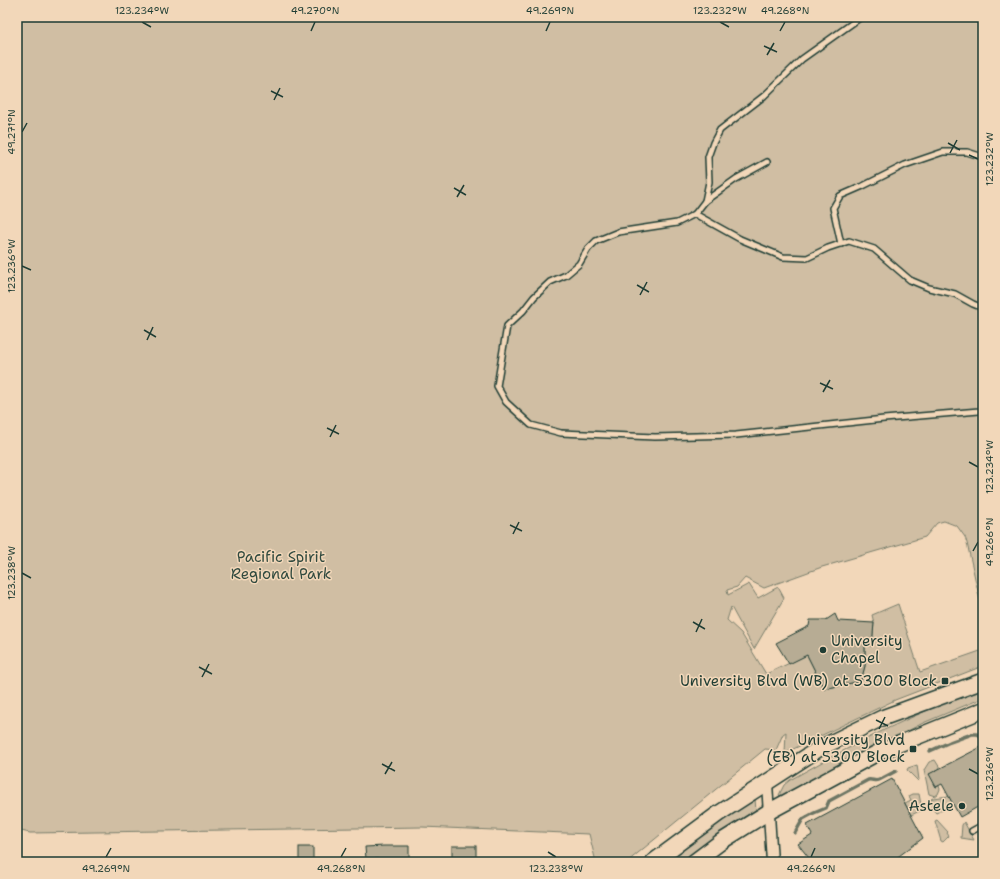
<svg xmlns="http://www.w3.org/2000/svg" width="1000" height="879" viewBox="0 0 1000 879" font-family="'Shantell Sans',sans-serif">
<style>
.green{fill:#d0bea3;stroke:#787e6c}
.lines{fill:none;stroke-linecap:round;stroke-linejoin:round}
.stream{stroke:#6c7564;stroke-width:3.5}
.building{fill:#b7ac94;stroke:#1f3d34}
.service-casing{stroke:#1f3d34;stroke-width:8}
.minor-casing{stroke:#1f3d34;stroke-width:13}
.secondary-casing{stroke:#1f3d34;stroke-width:18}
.service{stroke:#f2d7b9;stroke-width:5}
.minor{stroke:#f2d7b9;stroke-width:10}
.secondary{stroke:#f2d7b9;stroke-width:15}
.ticks{fill:none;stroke:#1f3d34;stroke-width:1.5}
.poi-dot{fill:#1f3d34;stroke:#f2d7b9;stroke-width:1.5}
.labels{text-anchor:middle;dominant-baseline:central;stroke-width:3;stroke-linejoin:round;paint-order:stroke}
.park-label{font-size:15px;fill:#314a3f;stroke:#f2d7b9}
.poi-label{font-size:15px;fill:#1f3d34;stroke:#f2d7b9;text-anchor:end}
.neatline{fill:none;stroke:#1f3d34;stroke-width:1.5}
.ticks-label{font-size:10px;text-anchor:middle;fill:#1f3d34}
</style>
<rect width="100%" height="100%" fill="#f2d7b9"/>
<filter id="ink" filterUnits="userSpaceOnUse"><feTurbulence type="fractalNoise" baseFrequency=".025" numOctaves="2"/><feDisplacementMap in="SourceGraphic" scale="8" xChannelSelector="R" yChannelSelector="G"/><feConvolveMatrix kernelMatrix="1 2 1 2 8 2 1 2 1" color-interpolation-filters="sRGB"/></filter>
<g filter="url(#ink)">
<!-- green -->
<g class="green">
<polygon points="17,17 983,17 983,614 967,543 965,537 957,526 944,521 937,523 925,537 822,567 764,588 745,578 737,587 727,590 728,595 749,584 758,598 778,587 784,598 754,649 731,607 727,620 741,633 766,674 807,655 824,689 861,681 865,666 865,645 872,645 874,623 872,615 898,604 920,672 983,650 983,666 895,700 785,753 786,732 783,734 776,750 765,749 627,862 596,862 589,834 422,827 30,833 17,830"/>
<polygon points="983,689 983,698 923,723 781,797 779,795 784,785 790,780 831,757 884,730 965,693"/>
<polygon points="935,760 940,768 930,774 936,787 939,786 940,789 938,794 935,796 929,794 924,770 929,762"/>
<polygon points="917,765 919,780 918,781 907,770 908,768"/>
<polygon points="913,794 919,794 922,810 911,815 905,803 911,800 909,796"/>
<polygon points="949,796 953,805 936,813 932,808 931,799 933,798"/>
<polygon points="752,797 755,799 756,811 687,862 661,862"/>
<polygon points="937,820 948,832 947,833 949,836 943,842 941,841 935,821"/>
<polygon points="964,822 974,840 961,838 962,825"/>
</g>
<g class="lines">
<!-- stream -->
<g class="stream">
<polyline points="930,751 950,742 972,734 977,734 983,737"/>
<path d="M795 833 803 819 814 813 826 808 829 801 868 780C872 779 875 782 879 780L896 771"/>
</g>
</g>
<!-- building -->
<g class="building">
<polygon points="835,614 838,621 874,623 872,646 865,645 865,666 861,681 824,689 807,655 789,664 776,643 809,626 810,620 826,620"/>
<polygon points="983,746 983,804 960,817 942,784 936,787 929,774"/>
<polygon points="892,779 923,838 891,862 812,862 798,844 812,835 807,825"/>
<polygon points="384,846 409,846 409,862 389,862 389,859 366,859 365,847"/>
<rect x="452" y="846" width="24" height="14"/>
<rect x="299" y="847" width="14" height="15"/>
</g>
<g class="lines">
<!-- service casing -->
<g class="service-casing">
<g id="service">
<polyline points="767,162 736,179 705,201 695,214 677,223 618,232 596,241 588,249 579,264 566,275 550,282 534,297 523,311 507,326 497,386 506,402 531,425 561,433 655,437 736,435 884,419 979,411 983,409"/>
<polyline points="705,201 709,182 708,157 713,143 720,130 764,96 802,59 861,17"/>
<polyline points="695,214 740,239 783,257 807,258 828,248 849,241 874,249 910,280 929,288 955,294 973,304 983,308"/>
<polyline points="841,244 833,208 840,196 863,186 905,165 943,152 967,152 983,157"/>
<polyline points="972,831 983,825"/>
</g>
</g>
<!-- minor casing -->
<g class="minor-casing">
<polyline id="minor" points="767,783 772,862"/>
</g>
<!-- secondary casing -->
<g class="secondary-casing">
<g id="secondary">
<polyline points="653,862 718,814 820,748 882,718 983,681"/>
<polyline points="694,862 722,841 770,811 879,752 983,710"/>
</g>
</g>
<!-- service -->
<use href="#service" class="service"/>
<!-- minor -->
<use href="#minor" class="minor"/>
<!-- secondary -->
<use href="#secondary" class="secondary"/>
</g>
</g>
<!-- ticks -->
<path class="ticks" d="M142 22 151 27M720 22 729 27M311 31 315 22M546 31 550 22M780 31 785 22M764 46 777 52M767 55 774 43M271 91 283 97M274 100 280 88M22 132 27 123M948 143 960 150M950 153 957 140M969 155 978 159M454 188 466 195M457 197 464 185M22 266 31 270M637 285 649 292M640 295 647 282M144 330 156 337M147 340 153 327M820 383 833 389M823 392 830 380M327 428 339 434M330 437 336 425M969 462 978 467M510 525 522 531M513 534 519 522M973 551 978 542M22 573 31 578M693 622 705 629M696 632 702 619M199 667 212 674M202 677 209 664M876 720 888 726M879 729 885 717M382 764 395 771M969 769 978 774M385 774 392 762M548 852 556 857M106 857 111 848M341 857 346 848M811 857 815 848"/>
<!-- markers -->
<g class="poi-dot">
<circle cx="823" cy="650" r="4"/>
<rect x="941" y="677" width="8" height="8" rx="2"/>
<rect x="909" y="745" width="8" height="8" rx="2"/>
<circle cx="962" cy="806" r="4"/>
</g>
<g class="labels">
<!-- park labels -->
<g class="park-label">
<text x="281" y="557">Pacific Spirit<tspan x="281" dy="17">Regional Park</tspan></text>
</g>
<!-- poi labels -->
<g class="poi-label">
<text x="831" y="641" text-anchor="start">University<tspan x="831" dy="17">Chapel</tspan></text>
<text x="937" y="681">University Blvd (WB) at 5300 Block</text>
<text x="905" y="740">University Blvd<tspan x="905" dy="17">(EB) at 5300 Block</tspan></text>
<text x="954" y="806">Astele</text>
</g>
</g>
<!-- margin -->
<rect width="1000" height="879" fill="none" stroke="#f2d7b9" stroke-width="44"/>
<rect x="22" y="22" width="956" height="835" class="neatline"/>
<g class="ticks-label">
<text x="142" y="14">123.234°W</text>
<text x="315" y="14">49.270°N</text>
<text x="550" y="14">49.269°N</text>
<text x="720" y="14">123.232°W</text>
<text x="785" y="14">49.268°N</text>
<text transform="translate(11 132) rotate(-90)" y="4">49.271°N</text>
<text transform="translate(989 159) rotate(-90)" y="4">123.232°W</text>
<text transform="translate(11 266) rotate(-90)" y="4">123.236°W</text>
<text transform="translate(989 467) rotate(-90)" y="4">123.234°W</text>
<text transform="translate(989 542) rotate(-90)" y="4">49.266°N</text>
<text transform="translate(11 573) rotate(-90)" y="4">123.238°W</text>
<text transform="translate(989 774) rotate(-90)" y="4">123.236°W</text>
<text x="106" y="872">49.269°N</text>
<text x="341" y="872">49.268°N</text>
<text x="556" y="872">123.238°W</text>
<text x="811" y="872">49.266°N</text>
</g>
</svg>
